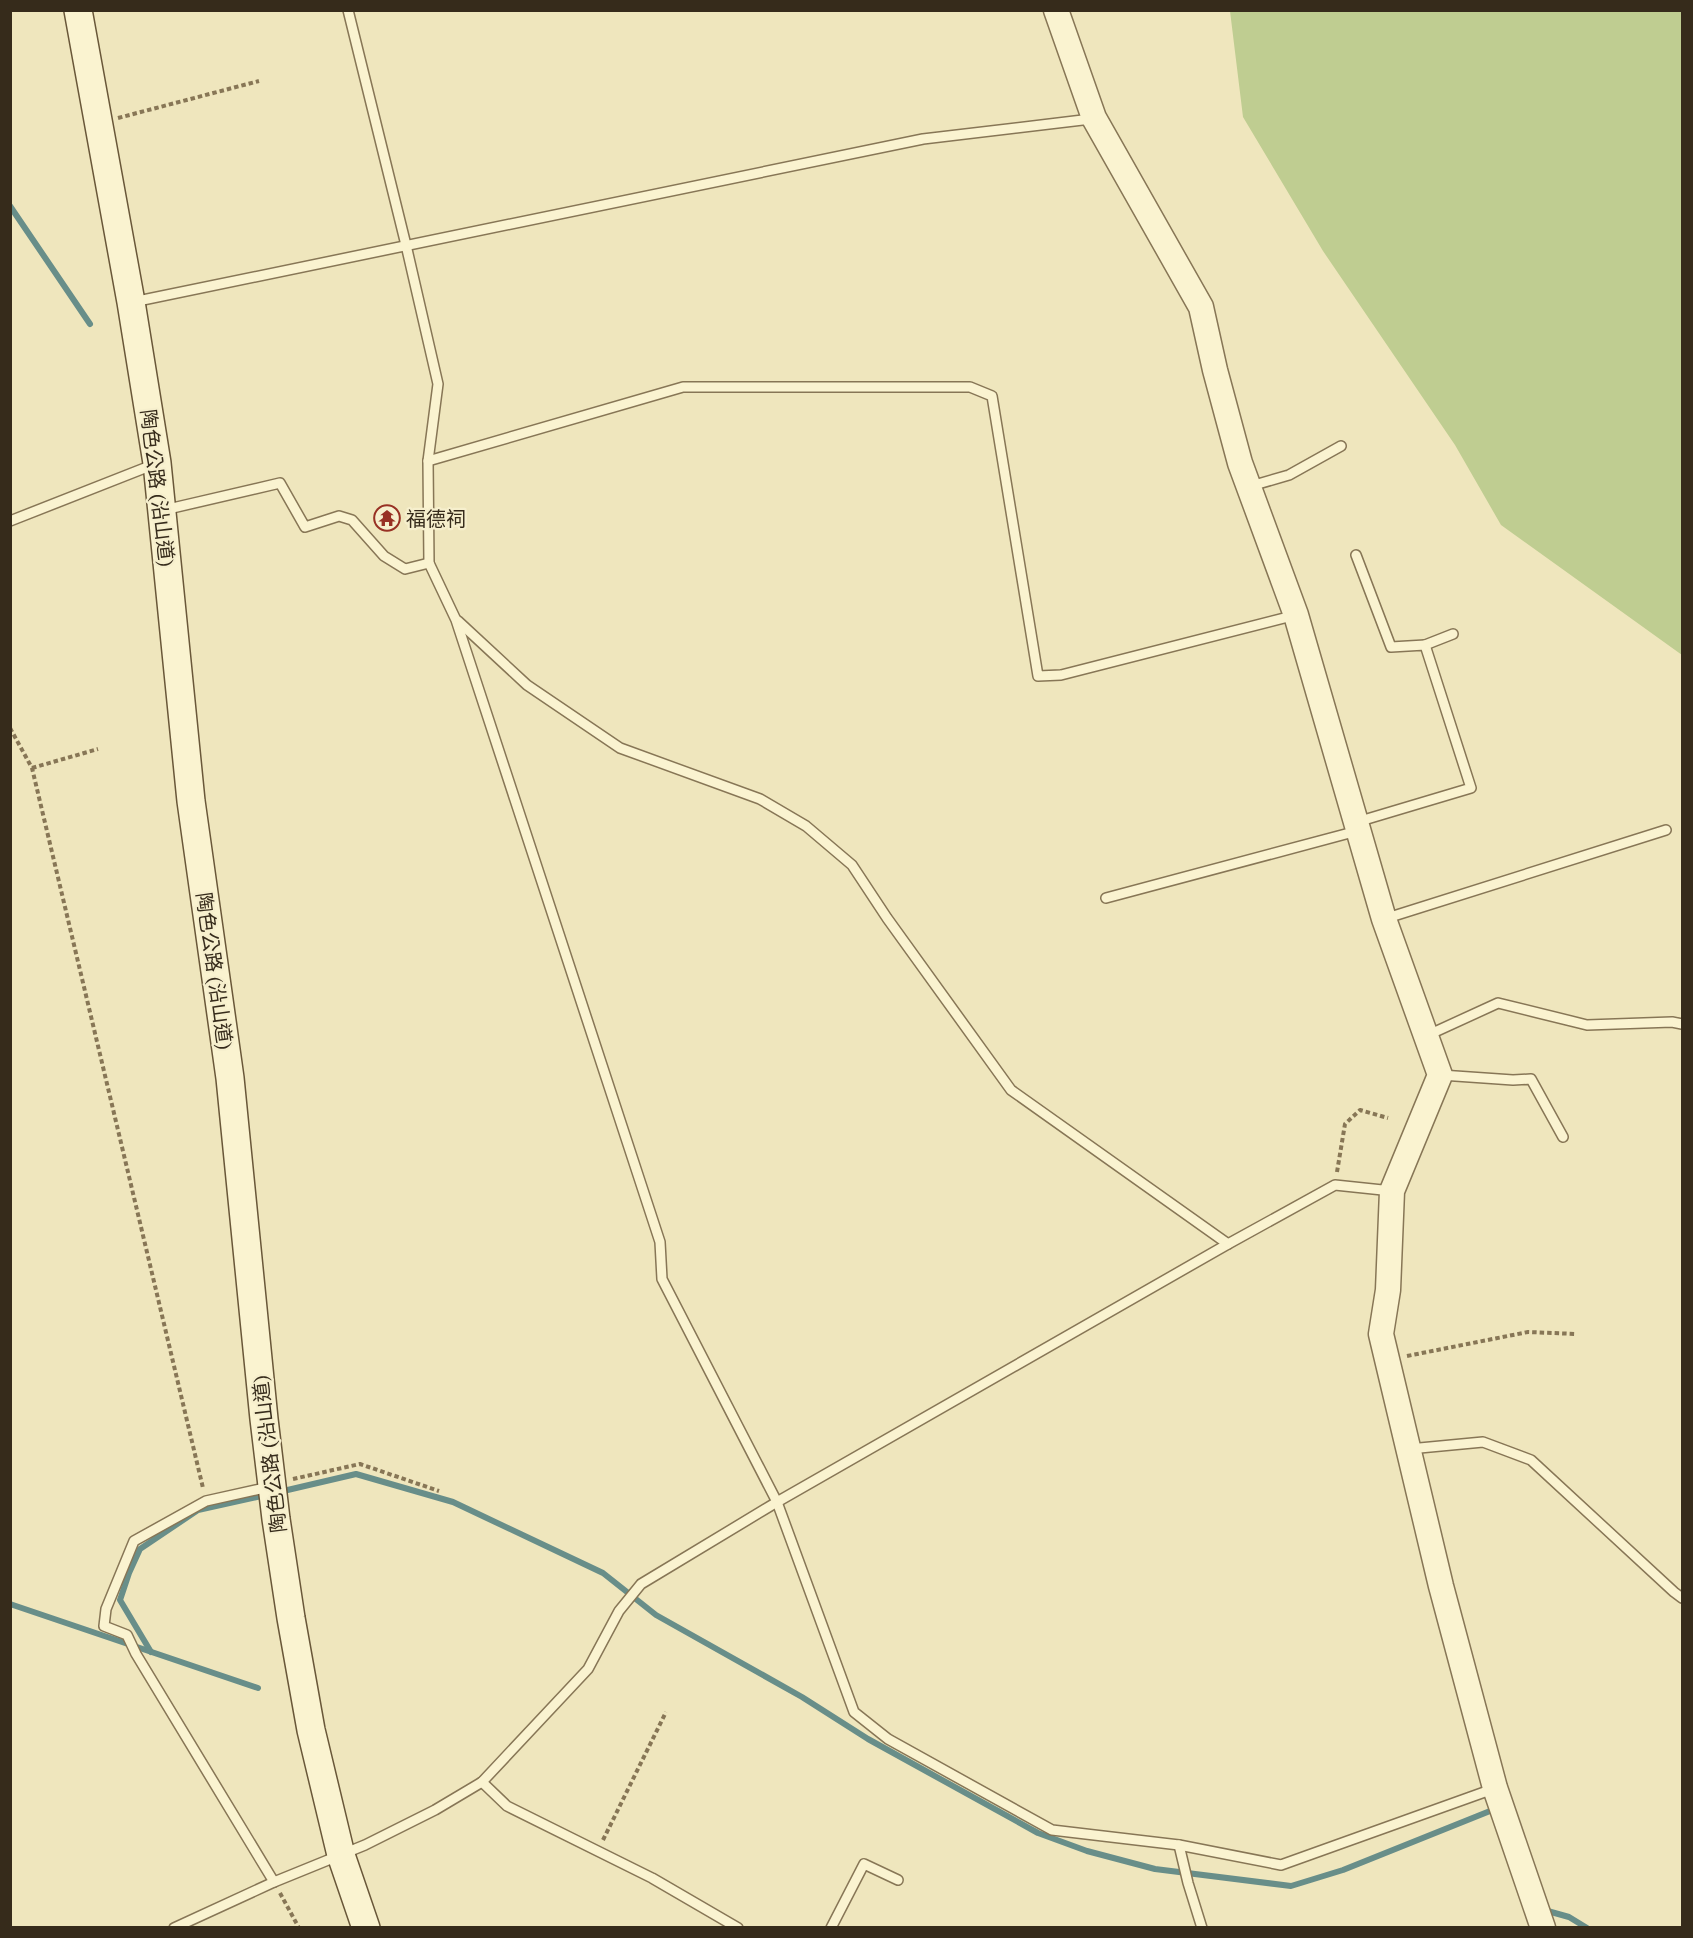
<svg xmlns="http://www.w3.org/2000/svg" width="1693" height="1938" viewBox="0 0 1693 1938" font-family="'PT Serif','Noto Sans TC',serif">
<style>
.green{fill:#bfcd91}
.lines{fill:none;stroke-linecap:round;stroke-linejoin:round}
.stream{stroke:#688e89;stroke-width:6}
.service-casing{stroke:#877656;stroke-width:12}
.tertiary-casing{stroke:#877656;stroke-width:27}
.secondary-casing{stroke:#695739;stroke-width:30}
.path{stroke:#877656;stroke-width:4;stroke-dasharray:4.5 3;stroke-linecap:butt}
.service{stroke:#faf3d0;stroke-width:9}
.tertiary{stroke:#faf3d0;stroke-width:24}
.secondary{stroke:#faf3d0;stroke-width:27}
.labels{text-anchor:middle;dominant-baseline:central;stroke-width:4.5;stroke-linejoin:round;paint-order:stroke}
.street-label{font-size:20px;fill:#362b1b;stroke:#f6efcd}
.poi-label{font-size:20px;fill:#362b1b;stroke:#f6efcd;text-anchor:start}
</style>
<rect width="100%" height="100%" fill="#efe6bd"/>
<!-- green -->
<polygon class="green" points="1230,11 1682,11 1682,655 1501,525 1455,445 1323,251 1243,117"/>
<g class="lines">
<!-- stream -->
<g class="stream">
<polyline points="10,206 90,324"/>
<polyline points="279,1492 356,1474 453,1502 603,1573 656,1615 802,1697 868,1739 1038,1833 1087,1851 1155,1869 1291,1886 1343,1870 1495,1809 1495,1811"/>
<polyline points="10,1604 258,1688"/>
<polyline points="151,1652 120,1600 129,1573 140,1549 198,1510 266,1495"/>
<polyline points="1544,1910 1569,1917 1587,1928"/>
</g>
<!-- service casing -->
<g class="service-casing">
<g id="service">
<polyline points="348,10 406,245 438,384 428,461 429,563 456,620 660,1242 662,1279 777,1502 854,1712 888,1739 1052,1830 1179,1845 1281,1865 1493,1789"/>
<polyline points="133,302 923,139 1091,119"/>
<polyline points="428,461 683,387 970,387 992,396 1038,676 1061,675 1296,615"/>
<polyline points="1251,486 1289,475 1341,446"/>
<polyline points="164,510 280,483 305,527 339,516 352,520 384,556 405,569 429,563"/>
<polyline points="10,521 155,464"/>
<polyline points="1356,555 1391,647 1425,645 1471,788 1357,822"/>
<polyline points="458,621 527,685 620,748 760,799 806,826 852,865 887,918 1011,1090 1228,1244"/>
<polyline points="1425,645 1453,634"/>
<polyline points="1106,898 1357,831"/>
<polyline points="1384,919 1666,830"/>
<polyline points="1426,1036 1498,1003 1587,1025 1672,1022 1682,1024"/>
<polyline points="1441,1075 1513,1080 1531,1079 1563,1137"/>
<polyline points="1409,1449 1483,1442 1531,1460 1674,1592 1682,1598"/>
<polyline points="269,1487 206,1501 134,1541 106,1609 104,1626 127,1635 136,1654 274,1882"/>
<polyline points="482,1782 507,1806 652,1878 738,1928"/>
<polyline points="1179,1845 1188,1883 1202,1928"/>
<polyline points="174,1928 274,1882 365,1845 435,1810 482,1782 588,1669 619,1611 641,1584 777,1502 1228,1244 1335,1185 1392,1191"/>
<polyline points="831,1928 864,1864 898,1880"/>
</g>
</g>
<!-- tertiary casing -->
<g class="tertiary-casing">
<polyline id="tertiary" points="1056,10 1094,118 1201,307 1215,370 1240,463 1296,615 1384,919 1440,1075 1392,1191 1388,1290 1381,1334 1441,1586 1495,1788 1543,1928"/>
</g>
<!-- secondary casing -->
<g class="secondary-casing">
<polyline id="secondary" points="78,10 131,302 157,463 191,801 230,1078 264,1419 276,1519 291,1618 311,1730 341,1855 366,1928"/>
</g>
<!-- path -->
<g class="path">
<polyline points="118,118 259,81"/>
<polyline points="10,728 32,768 203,1488"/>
<polyline points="32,768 98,749"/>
<polyline points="1337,1172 1345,1124 1360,1110 1388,1118"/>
<polyline points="1407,1356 1528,1332 1577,1334"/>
<polyline points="293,1479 360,1464 439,1491"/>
<polyline points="603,1840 666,1712"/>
<polyline points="280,1893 299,1928"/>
</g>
<!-- service -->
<use href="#service" class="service"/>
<!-- tertiary -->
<use href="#tertiary" class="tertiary"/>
<!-- secondary -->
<use href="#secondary" class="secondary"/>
</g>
<!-- icons -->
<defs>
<g id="temple-ring" transform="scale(1.35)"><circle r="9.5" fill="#f6efcd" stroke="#983124" stroke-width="1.5"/><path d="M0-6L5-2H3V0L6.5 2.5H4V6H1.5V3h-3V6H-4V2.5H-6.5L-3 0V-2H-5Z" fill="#983124"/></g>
</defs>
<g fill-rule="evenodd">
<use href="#temple-ring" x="387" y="518"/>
</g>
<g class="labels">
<!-- street labels -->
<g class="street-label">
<text transform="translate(158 488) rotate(83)">陶色公路 (沿山道)</text>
<text transform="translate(215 971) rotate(82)">陶色公路 (沿山道)</text>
<text transform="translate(269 1454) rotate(-97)">陶色公路 (沿山道)</text>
</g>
<!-- poi labels -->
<g class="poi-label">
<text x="406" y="518">福德祠</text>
</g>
</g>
<!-- border -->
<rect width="1693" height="1938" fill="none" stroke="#362b1b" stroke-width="24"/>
</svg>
